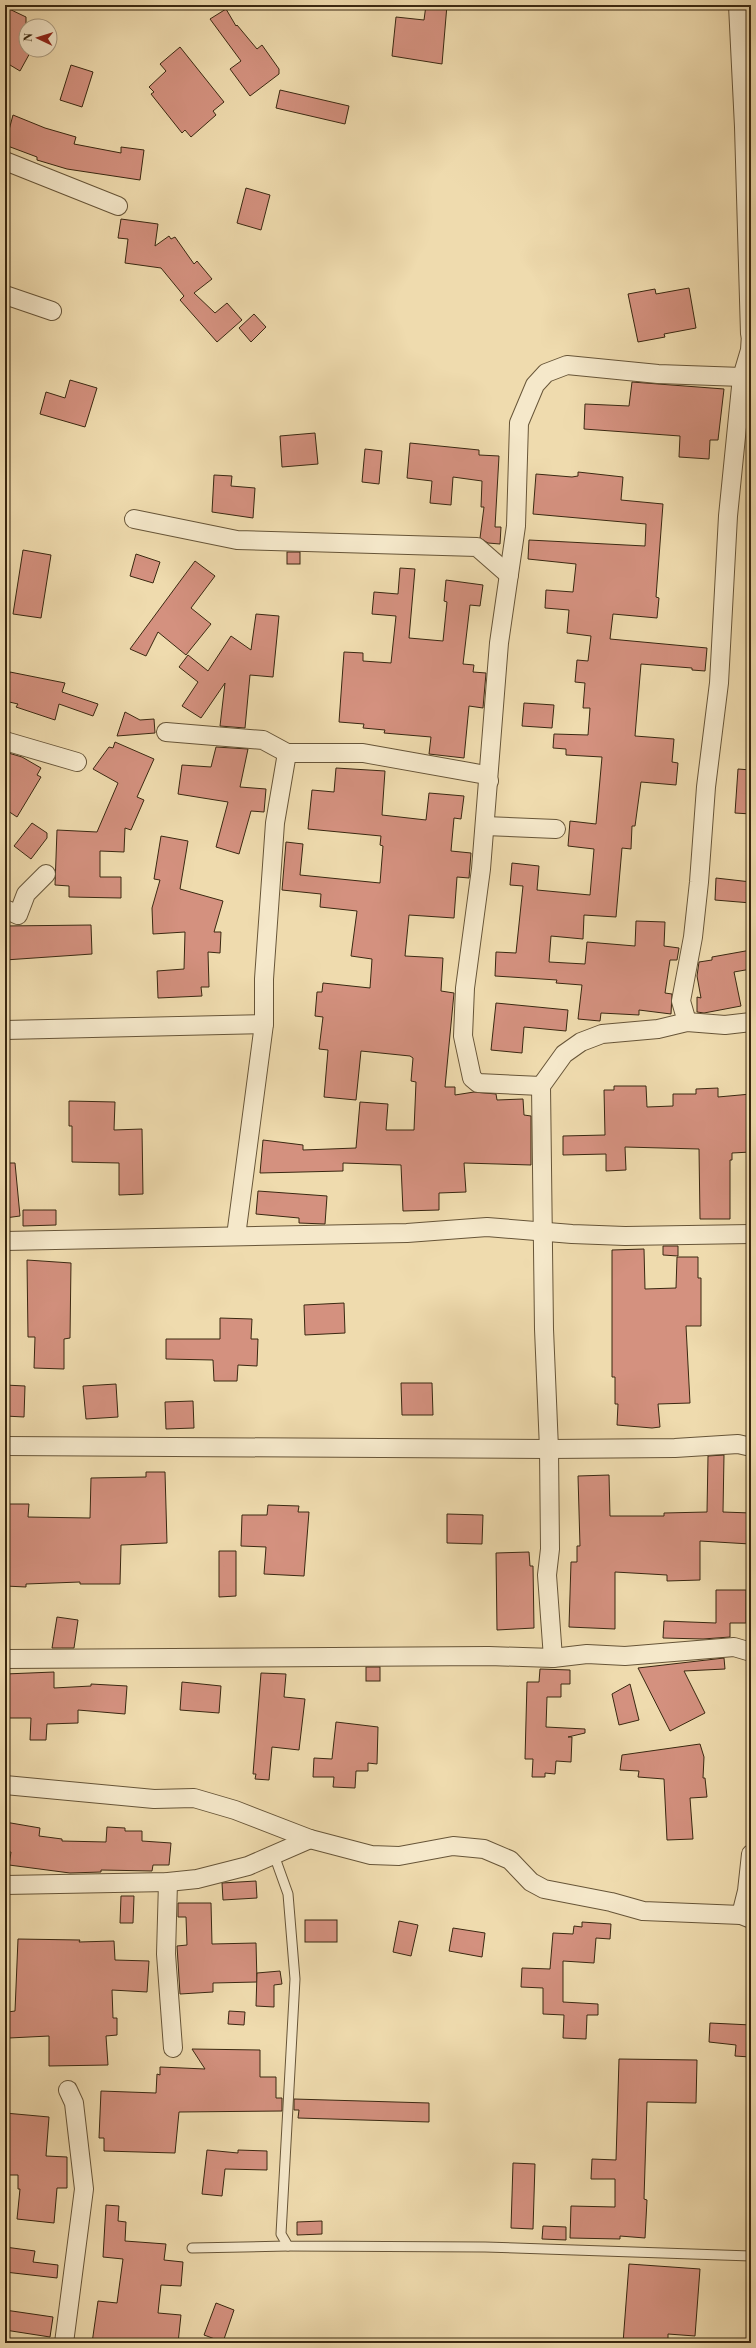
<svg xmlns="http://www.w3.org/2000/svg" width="756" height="2348" viewBox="0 0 756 2348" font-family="'Libre Bodoni',serif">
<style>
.building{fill:#d4917f;stroke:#3a2811}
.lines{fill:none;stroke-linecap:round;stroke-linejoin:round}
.lane-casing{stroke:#675538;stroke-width:11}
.street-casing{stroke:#675538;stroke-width:20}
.lane{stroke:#f5e8ca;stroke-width:9}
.street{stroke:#f5e8ca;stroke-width:18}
</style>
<rect width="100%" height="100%" fill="#efdbae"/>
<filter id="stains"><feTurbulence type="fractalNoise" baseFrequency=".005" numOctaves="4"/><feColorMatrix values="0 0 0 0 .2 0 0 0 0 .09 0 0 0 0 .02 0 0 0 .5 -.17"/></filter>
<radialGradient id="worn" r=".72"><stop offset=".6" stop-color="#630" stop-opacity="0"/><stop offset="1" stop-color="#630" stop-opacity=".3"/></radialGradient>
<!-- building -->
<g class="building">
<polygon points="426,5 447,5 442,64 392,56 396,17 424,20"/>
<polygon points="5,7 26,17 26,50 31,51 20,71 5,62"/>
<polygon points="226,9 236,26 237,25 257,49 262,45 279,69 279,74 250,96 230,69 241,61 210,19"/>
<polygon points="180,47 224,102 213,111 216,115 191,137 185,130 182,133 151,94 154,92 149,87 166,71 160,64"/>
<polygon points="71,65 93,72 82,107 60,100"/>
<polygon points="280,90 349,106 345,124 276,108"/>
<polygon points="13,115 45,128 76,137 74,144 121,153 121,147 144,150 140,180 67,169 37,160 37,157 5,145"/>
<polygon points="246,188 270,195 261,230 237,223"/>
<polygon points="121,219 158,224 155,246 169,236 171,239 175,237 194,264 197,261 212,279 194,293 215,313 227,303 242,320 217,342 180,300 184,296 161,268 125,263 128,239 118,238"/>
<polygon points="689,288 696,328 664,334 665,337 638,342 628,294 655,289 656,294"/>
<polygon points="254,314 266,327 251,342 239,328"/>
<polygon points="70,380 97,388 85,427 40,414 46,392 65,398"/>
<polygon points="632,382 724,389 718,440 710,440 709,459 679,457 680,436 584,429 585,404 629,406"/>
<polygon points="315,433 318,464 282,467 280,436"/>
<polygon points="410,443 479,450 479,455 499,456 495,527 501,527 500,544 488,543 480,538 484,507 481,507 482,481 453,477 451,505 430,503 432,481 407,478"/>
<polygon points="365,449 382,451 379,484 362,482"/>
<polygon points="578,472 623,477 621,500 663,504 656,597 659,598 657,618 613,614 610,639 707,648 705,671 692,670 692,668 641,664 635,736 674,739 672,762 678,763 676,785 641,782 635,826 632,826 631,849 622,848 616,917 584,915 583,939 551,936 549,962 585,964 587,942 635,946 636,921 665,922 664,946 679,948 677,960 670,960 665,993 672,994 671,1014 639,1010 639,1015 601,1013 600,1021 578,1019 582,985 556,983 557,980 495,976 496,952 516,953 523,886 510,885 512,863 539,866 537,890 590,895 594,849 568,846 570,821 596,824 602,757 566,755 566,749 553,748 554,734 588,735 590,708 583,708 585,683 575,682 577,660 588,661 591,636 567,633 569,610 545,608 546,590 573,592 576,564 528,559 529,540 645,546 646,524 533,514 536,474 572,477 578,476"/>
<polygon points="214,475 232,476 231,486 255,488 253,518 212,512"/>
<polygon points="23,550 51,555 41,618 13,614"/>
<rect x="287" y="552" width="13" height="12"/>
<polygon points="136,554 160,562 153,583 130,576"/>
<polygon points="195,561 215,576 191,608 211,624 186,655 158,632 146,656 130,649"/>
<polygon points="400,568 415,569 409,638 443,641 447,602 444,601 446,580 483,585 480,606 470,605 463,664 474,665 473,672 486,673 483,708 469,706 464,758 429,754 431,737 384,733 385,730 363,728 364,724 339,722 344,652 363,653 363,661 391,663 396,616 372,614 374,592 398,594"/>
<polygon points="256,614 279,616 273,677 250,675 245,728 220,726 225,683 201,718 182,706 198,682 179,667 188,655 208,671 231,636 251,650"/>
<polygon points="10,672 65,683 62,692 98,704 93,716 59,704 55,720 16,707 18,704 5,701"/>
<polygon points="524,703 554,705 552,728 522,726"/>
<polygon points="125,712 140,720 154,719 155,733 117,736"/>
<polygon points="115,742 154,759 137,797 144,800 131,830 125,828 124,852 100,851 100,877 121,877 121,898 69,897 69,886 55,885 57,830 97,832 118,783 93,769 109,747 113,748"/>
<polygon points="216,747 248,749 240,787 266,789 264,812 251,811 239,854 216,847 228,802 178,794 182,765 211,767"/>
<polygon points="5,752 22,757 41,768 37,775 41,777 17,817 5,809"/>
<polygon points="336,768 385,771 382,815 426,820 429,793 464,796 461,819 454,818 451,851 471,853 469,878 457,877 454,918 409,915 405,956 443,958 441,991 454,993 445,1087 455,1087 455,1095 474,1092 496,1094 497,1100 523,1099 524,1115 531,1116 531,1165 464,1163 466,1192 439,1193 439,1210 403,1211 401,1165 343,1163 343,1171 260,1173 263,1140 303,1145 303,1150 356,1148 360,1102 388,1104 386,1130 414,1130 416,1082 411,1081 413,1058 410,1056 361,1051 356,1100 324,1097 328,1050 319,1049 323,1017 315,1016 317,992 322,992 323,983 370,988 372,959 351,956 357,911 320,907 321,894 282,890 286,842 303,844 300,875 380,883 383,846 380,845 381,836 308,829 312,790 334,792"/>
<polygon points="738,769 751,770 751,814 735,813"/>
<polygon points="32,823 47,833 47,838 31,859 14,846"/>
<polygon points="161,836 188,841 180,889 223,901 214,932 221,932 220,953 208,952 209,987 201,987 202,996 158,998 157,971 184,969 185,932 153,934 152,908 160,880 154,879"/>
<polygon points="716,878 751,882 751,903 715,900"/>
<polygon points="91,925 92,954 5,960 5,926"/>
<polygon points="751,950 751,969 734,972 741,1006 704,1013 697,1012 697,997 701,998 697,976 699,962 712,960 712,957"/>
<polygon points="496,1003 568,1010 566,1031 524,1027 522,1053 491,1050"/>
<polygon points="614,1086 646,1086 647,1107 673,1106 673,1094 696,1094 696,1089 718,1088 718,1097 751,1094 751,1152 732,1153 732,1160 730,1160 730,1219 700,1219 699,1149 625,1147 626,1170 606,1171 606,1154 563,1155 563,1136 605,1135 604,1090 614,1090"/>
<polygon points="69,1101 115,1102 114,1130 142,1129 143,1194 119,1195 119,1163 72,1162 72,1126 69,1126"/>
<polygon points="5,1163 15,1163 20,1216 5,1218"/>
<polygon points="258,1191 327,1196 325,1224 299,1223 299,1218 256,1214"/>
<polygon points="23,1210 56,1210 56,1225 23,1226"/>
<polygon points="663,1246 678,1246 678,1256 663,1255"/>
<polygon points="644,1249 645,1289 676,1288 677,1257 698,1257 698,1278 701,1278 701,1326 686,1326 690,1403 658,1404 660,1427 652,1428 617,1425 618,1404 615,1404 615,1377 612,1377 612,1250"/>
<polygon points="27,1260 71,1263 70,1338 64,1339 64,1369 34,1368 35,1337 28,1337"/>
<polygon points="344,1303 345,1333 305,1335 304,1305"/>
<polygon points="220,1318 252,1319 251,1339 258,1339 257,1366 238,1365 237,1381 214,1381 213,1360 166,1359 166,1339 220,1339"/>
<polygon points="401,1383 432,1383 433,1415 402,1415"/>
<polygon points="116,1384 118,1417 86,1419 83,1386"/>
<polygon points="5,1385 25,1386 24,1417 5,1416"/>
<polygon points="193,1401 194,1428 166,1429 165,1402"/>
<polygon points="724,1455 723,1512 751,1513 750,1544 700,1541 700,1580 667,1581 667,1575 615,1572 615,1629 569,1627 571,1562 577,1562 577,1546 580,1546 578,1476 609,1475 610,1516 664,1516 664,1513 707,1512 708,1456"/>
<polygon points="146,1472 165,1472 167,1543 121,1545 120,1584 80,1584 80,1582 26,1584 26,1587 5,1586 5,1504 29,1504 28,1517 90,1518 91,1478 146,1477"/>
<polygon points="268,1505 299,1506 298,1512 309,1512 304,1576 264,1574 266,1547 241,1546 242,1515 267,1515"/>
<polygon points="447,1514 483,1515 482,1544 447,1543"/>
<polygon points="219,1551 236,1551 236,1596 219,1597"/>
<polygon points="529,1552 530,1566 533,1566 534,1628 497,1630 496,1553"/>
<polygon points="716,1590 746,1590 746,1623 730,1623 730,1637 703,1639 663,1638 664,1621 716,1623"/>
<polygon points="57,1617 78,1620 74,1648 52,1648"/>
<polygon points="724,1658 725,1669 684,1671 705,1713 670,1731 638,1668"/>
<rect x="366" y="1667" width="14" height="14"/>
<polygon points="540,1669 570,1670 570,1684 561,1684 561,1697 547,1697 546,1727 585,1729 585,1733 568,1737 572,1737 571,1762 556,1761 555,1774 545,1773 545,1777 532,1777 533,1759 525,1759 527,1682 539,1682"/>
<polygon points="54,1672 54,1688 91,1686 91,1684 127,1686 125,1714 78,1710 78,1723 47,1724 46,1740 30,1740 31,1718 5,1718 5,1674"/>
<polygon points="261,1673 286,1674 284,1697 305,1699 299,1750 272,1747 269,1780 255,1779 256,1774 253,1774"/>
<polygon points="182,1682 221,1686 219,1713 180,1710"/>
<polygon points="630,1684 639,1720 619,1725 612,1694"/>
<polygon points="336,1722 378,1727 377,1764 368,1763 368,1771 356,1771 355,1788 333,1787 334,1777 313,1777 314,1758 332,1759"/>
<polygon points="700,1744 704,1757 703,1778 705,1778 707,1797 690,1798 693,1839 667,1840 664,1779 638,1777 639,1771 620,1770 622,1755"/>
<polygon points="5,1822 40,1828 39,1836 62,1839 62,1841 106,1842 107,1827 125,1828 125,1831 142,1831 142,1841 171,1843 169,1865 153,1865 152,1871 101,1870 101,1872 70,1873 9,1865 11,1852 5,1852"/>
<polygon points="256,1881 257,1898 223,1900 222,1883"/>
<polygon points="121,1896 134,1896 133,1923 120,1923"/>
<polygon points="178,1903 211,1903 212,1944 256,1943 257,1982 213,1983 213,1992 180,1994 177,1946 187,1945 186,1917 178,1917"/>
<rect x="305" y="1920" width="32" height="22"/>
<polygon points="399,1921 418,1925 411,1956 393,1952"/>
<polygon points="582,1922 611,1924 610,1939 596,1938 594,1963 563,1961 563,2002 598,2004 598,2015 587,2015 586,2039 563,2038 564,2015 543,2014 543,1988 521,1987 522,1968 550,1969 553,1933 573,1934 574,1926 582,1927"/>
<polygon points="453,1928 485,1933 482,1957 449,1951"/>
<polygon points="18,1939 80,1940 79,1942 114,1941 115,1960 149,1961 147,1992 112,1990 113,2018 117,2018 117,2035 106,2036 108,2065 49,2066 49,2036 9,2038 8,2012 15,2011"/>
<polygon points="280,1971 282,1984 274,1985 274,2007 256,2006 257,1973"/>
<polygon points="229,2011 245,2012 244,2025 228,2024"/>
<polygon points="710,2023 751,2025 750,2057 735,2056 736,2045 709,2042"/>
<polygon points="192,2049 260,2050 260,2077 276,2077 276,2098 282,2098 282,2111 179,2112 175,2153 104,2151 104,2138 99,2138 101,2091 156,2093 157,2074 160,2075 160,2067 205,2069"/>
<polygon points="619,2059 697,2060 696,2103 647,2102 644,2199 647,2200 645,2238 620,2236 620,2239 570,2238 571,2206 615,2207 615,2179 591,2179 592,2159 616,2160"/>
<polygon points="294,2099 429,2103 429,2122 298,2118 299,2110 294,2110"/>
<polygon points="5,2113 49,2117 46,2156 67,2157 67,2188 57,2188 54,2223 17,2219 20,2189 18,2189 18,2175 5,2175"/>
<polygon points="207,2150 238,2153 238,2150 267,2151 267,2170 225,2169 222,2196 202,2194"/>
<polygon points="513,2163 535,2164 533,2229 511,2228"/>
<polygon points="106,2205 119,2206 118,2221 126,2222 125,2241 166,2244 164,2260 183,2262 181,2286 161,2285 158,2313 181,2315 178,2343 92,2343 98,2301 117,2303 123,2259 103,2257"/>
<polygon points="322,2221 322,2234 297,2235 297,2222"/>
<polygon points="543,2226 566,2227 566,2240 542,2239"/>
<polygon points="5,2247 35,2251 33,2262 58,2265 57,2278 5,2272"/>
<polygon points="629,2264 700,2269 695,2336 668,2334 668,2343 623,2343"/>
<polygon points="216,2303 234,2310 223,2342 204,2335"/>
<polygon points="5,2310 53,2317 50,2337 5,2330"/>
</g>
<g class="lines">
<!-- lane casing -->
<g class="lane-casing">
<g id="lane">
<polyline points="274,1855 288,1894 295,1979 281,2234 288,2246 485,2247 751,2256"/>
<polyline points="192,2248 288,2246"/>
</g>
</g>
<!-- street casing -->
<g class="street-casing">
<g id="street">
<polyline points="738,5 744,127 750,334"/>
<polyline points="5,161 118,206"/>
<polyline points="5,295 52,311"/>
<polyline points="134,519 237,540 477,547 509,575"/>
<polyline points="166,732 263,740 287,753 363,753 486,775 489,781"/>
<polyline points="5,741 77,762"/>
<polyline points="485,826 556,829"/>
<polyline points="5,909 18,915 26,894 46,874"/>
<polyline points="687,1022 681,1001 693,937 699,882 706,787 719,683 728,516 742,377 750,350 751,334"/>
<polyline points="5,1030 264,1024"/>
<polyline points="541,1086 478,1083 472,1078 463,1036 465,988 481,869 499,643 516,526 519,423 535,385 546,373 567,365 658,374 742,377"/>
<polyline points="236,1236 264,1024 264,979 275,823 287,753"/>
<polyline points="5,1241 407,1233 487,1227 572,1234 625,1236 751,1234"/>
<polyline points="5,1446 549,1449 675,1448 738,1444 751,1447"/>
<polyline points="553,1658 547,1575 550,1549 549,1449 544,1329 541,1086 564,1054 581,1042 602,1034 658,1029 687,1022 725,1025 751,1022"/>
<polyline points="5,1659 489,1656 553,1658 587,1654 625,1656 734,1647 751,1652"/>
<polyline points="5,1785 154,1799 194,1798 235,1810 310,1839 371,1855 399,1856 453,1846 484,1849 510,1860 531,1882 544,1889 611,1902 643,1911 741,1915 751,1919"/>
<polyline points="168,1882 166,1954 173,2048"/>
<polyline points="5,1885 168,1882 197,1879 248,1866 310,1839"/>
<polyline points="741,1915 747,1891 751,1854"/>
<polyline points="64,2343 84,2189 74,2103 68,2090"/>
</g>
</g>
<!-- lane -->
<use href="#lane" class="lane"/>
<!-- street -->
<use href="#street" class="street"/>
</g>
<!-- margin -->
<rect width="756" height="2348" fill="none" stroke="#efdbae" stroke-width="20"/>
<rect x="6" y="6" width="744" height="2336" fill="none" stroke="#3a2811" stroke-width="2"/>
<rect x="10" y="10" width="736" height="2328" fill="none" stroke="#3a2811"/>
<!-- north arrow -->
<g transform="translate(38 38) rotate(274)"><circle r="19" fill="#f5e8ca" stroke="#aa9b80"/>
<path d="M0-3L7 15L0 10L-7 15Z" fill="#8f2418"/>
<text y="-6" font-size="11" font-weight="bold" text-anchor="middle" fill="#3a2811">N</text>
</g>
<rect width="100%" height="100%" filter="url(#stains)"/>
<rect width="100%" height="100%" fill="url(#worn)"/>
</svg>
